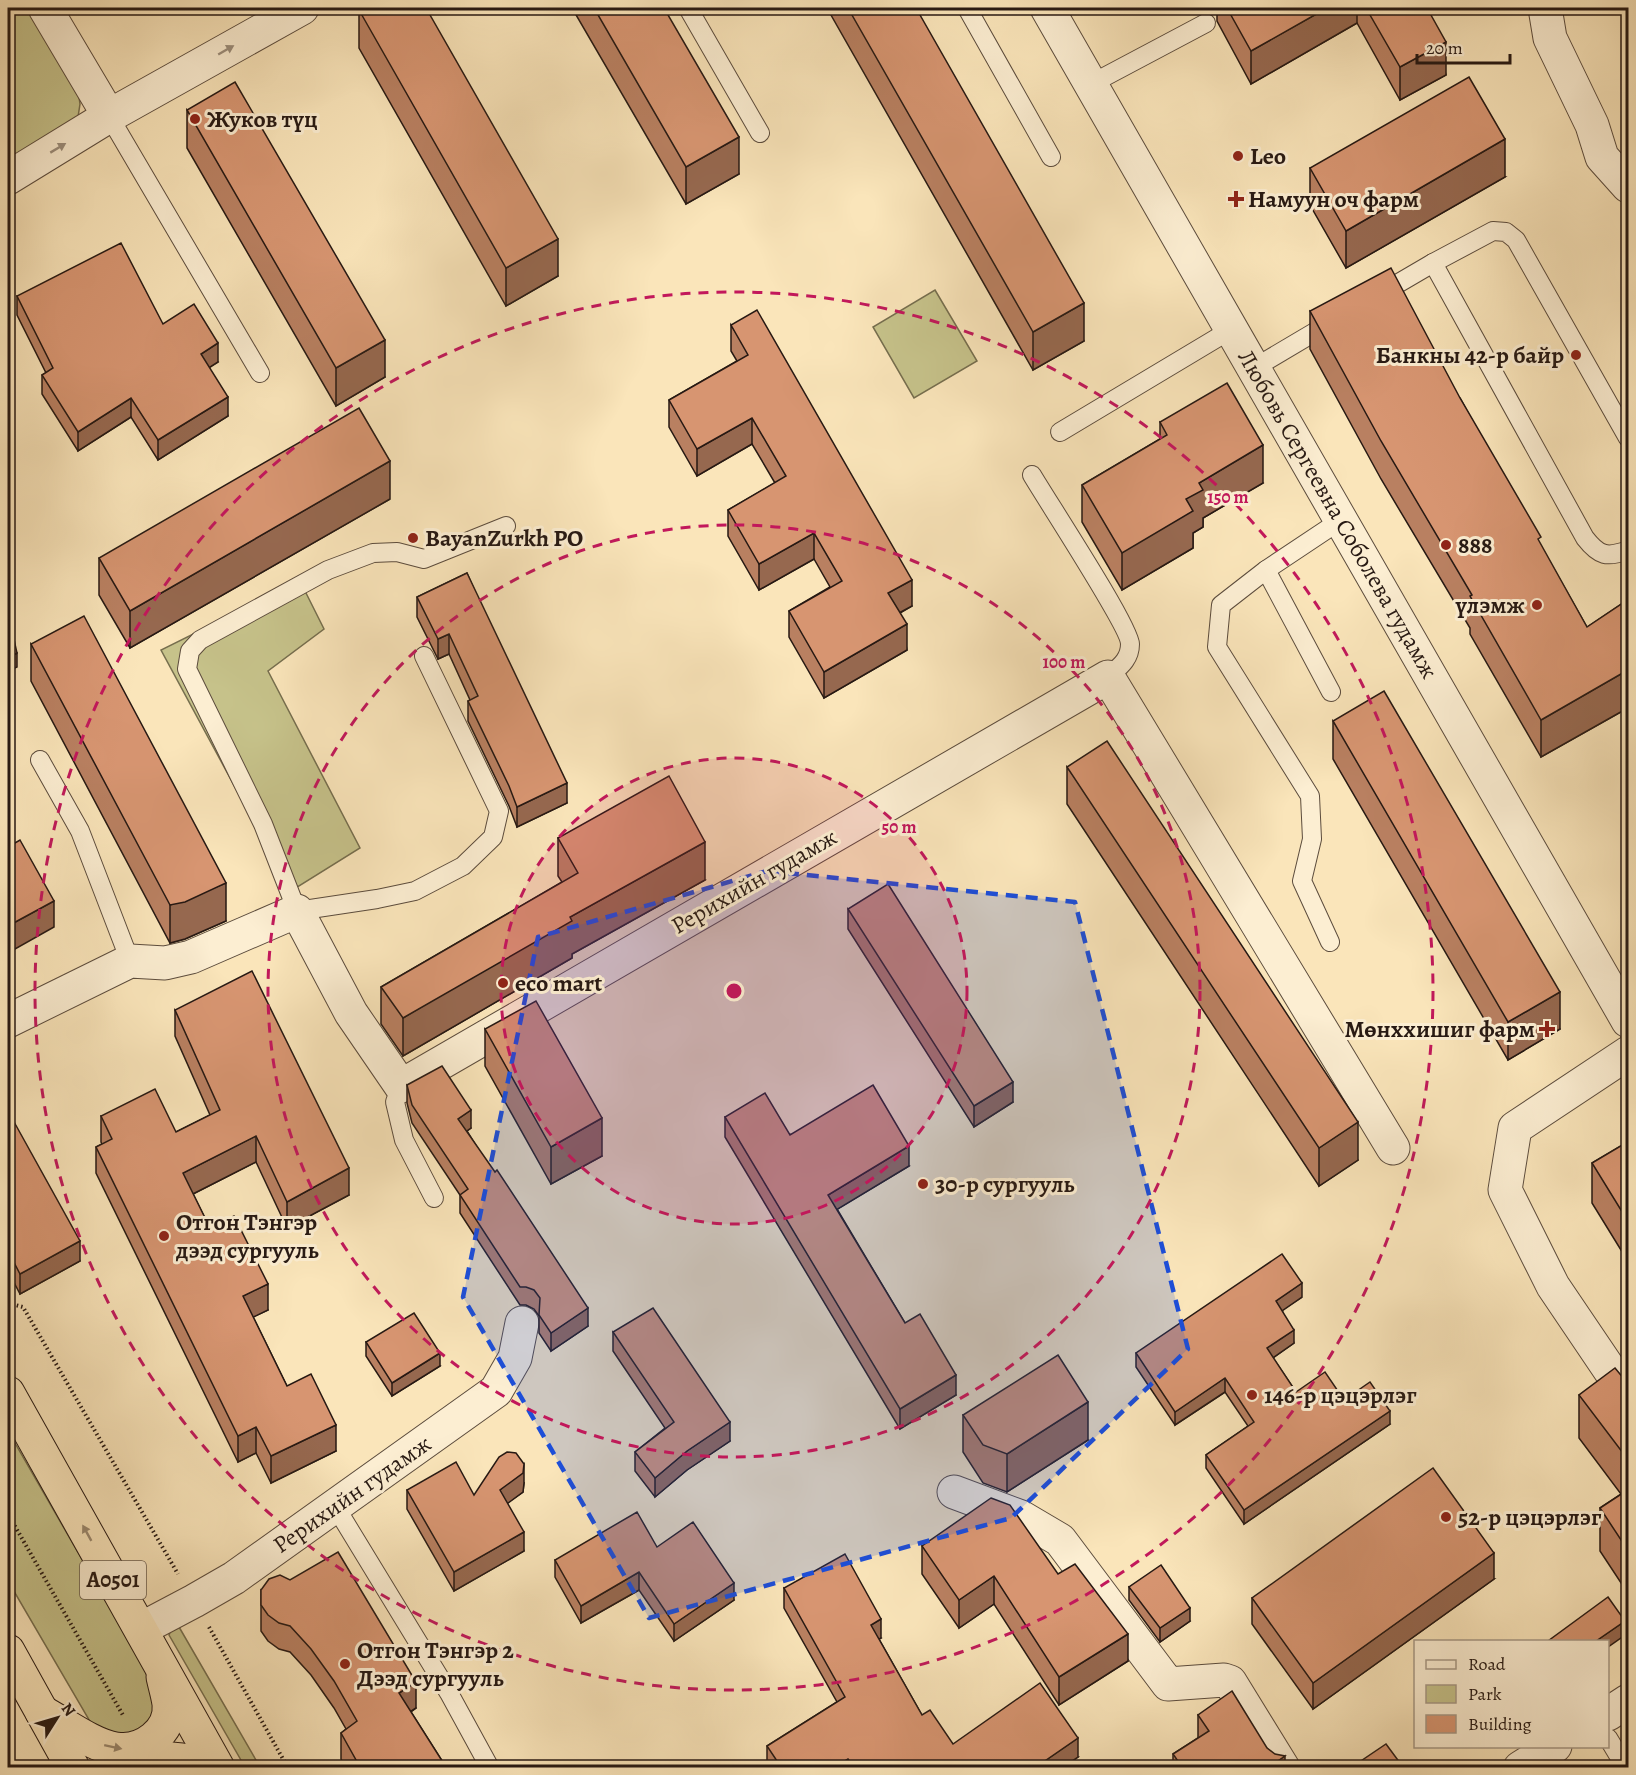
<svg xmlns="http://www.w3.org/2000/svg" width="1636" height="1775" viewBox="0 0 1636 1775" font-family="Alegreya,serif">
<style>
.green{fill:#c6c28a;stroke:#766e4e;stroke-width:1.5}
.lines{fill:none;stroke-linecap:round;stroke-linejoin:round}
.service-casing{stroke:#5c4c3d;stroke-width:20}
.minor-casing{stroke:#5c4c3d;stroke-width:35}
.tertiary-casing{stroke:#5c4c3d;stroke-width:35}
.trunk-casing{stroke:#271913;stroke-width:35}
.path{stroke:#271913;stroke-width:4;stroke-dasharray:1.5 3;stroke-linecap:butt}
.service{stroke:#fceed2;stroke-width:18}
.minor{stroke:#fceed2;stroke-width:33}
.tertiary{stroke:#fceed2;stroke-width:33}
.trunk{stroke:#fae5ba;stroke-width:33}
.wall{fill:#b98061;stroke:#271913;stroke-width:1.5}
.shaded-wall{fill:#96684f;stroke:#271913;stroke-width:1.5}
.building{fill:#d79571;stroke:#271913;stroke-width:1.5}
.oneway{fill:#9c8e7c}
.oneway2{fill:#9b896f}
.marked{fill:#1d4ed8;fill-opacity:0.2;stroke:#1d4ed8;stroke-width:4.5;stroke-dasharray:12 8;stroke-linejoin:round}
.ring{fill:none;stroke:#c2185b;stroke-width:3;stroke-dasharray:10 8}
.poi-dot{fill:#8f2418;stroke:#fceed2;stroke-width:2}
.labels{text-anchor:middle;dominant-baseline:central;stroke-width:6;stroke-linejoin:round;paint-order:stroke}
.shield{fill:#fceed2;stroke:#67594c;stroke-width:1.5}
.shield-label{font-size:22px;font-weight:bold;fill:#271913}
.poi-label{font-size:24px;font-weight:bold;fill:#271913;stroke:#fceed2;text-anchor:start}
.street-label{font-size:24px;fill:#271913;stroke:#fceed2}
.centre{fill:#c2185b;stroke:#fceed2;stroke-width:3}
.ring-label{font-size:18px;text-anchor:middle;font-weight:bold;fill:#c2185b;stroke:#fceed2;stroke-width:6;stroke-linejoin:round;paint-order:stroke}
</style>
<rect width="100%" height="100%" fill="#fae5ba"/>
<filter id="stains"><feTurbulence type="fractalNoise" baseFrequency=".00333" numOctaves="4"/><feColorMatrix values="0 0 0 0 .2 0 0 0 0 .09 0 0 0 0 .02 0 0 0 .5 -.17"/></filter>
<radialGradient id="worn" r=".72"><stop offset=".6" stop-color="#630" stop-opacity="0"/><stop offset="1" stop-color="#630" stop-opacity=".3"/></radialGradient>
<!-- green -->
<g class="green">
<polygon points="8,8 30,8 78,90 80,104 78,117 8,163"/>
<polygon points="935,290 977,361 914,398 873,327"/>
<polygon points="300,581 324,629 268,671 360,848 291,891 161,650"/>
<polygon points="8,1431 151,1679 157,1713 142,1736 118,1735 92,1725 8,1581"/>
<polygon points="175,1620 260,1767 245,1767 169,1635"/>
</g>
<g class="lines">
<!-- service casing -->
<g class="service-casing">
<g id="service">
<polyline points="688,8 760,133"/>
<polyline points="967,8 1051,157"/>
<polyline points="1091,84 1206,23"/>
<polyline points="109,116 260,373"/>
<path d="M1433 263 1585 538C1599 556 1607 558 1628 550"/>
<polyline points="1380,294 1433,263 1493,231 1506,232 1516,240 1628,438"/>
<polyline points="1254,368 1330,323"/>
<polyline points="1060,432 1232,329"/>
<path d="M1032 475C1046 499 1130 627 1130 644 1130 660 1119 667 1108 677"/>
<polyline points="1266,570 1331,692"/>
<polyline points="424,656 499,811 493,837 463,866 415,891 377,899 297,911 263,824 187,669 190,651 200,640 328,570 373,553 397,552 424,559 506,526"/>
<polyline points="40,760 80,831 130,961"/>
<polyline points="1330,942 1302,881 1312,839 1310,796 1217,647 1221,605 1266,570 1341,520"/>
<polyline points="401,1086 395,1102 404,1140 434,1198"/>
<polyline points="335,1506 449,1693 490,1768"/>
<polyline points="1608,1738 1626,1768"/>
</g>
</g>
<!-- minor casing -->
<g class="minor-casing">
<g id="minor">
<polyline points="45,8 109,116"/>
<polyline points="1047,8 1628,1021"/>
<polyline points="1545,8 1550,38 1592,125 1602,157 1628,186"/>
<polyline points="8,1021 130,961 165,963 191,957 297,911 351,1013 401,1086 1108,677 1393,1148"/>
<polyline points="1628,1053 1515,1128 1505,1190 1553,1286 1628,1397"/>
<polyline points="954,1492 1021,1517 1060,1540 1168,1684 1224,1680 1230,1682 1283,1768"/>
<polyline points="141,1629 194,1601 234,1578 496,1391 515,1358 522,1323"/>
</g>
</g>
<!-- tertiary casing -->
<g class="tertiary-casing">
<g id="tertiary">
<polyline points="8,178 109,116 302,8"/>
<polyline points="1608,1714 1628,1701"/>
<polyline points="1520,1768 1555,1746"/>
</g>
</g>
<!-- trunk casing -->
<g class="trunk-casing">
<g id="trunk">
<polyline points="8,1393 218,1768"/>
<polyline points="8,1651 73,1768"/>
<path d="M42 1712C63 1723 93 1746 116 1749 142 1753 172 1732 169 1704 168 1696 165 1686 163 1677"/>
<path d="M142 1768C158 1755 186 1757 203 1768"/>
</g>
</g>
<!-- path -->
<g class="path">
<polyline points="8,1303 23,1307 178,1574"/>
<polyline points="8,1514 124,1717"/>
<polyline points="209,1627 288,1768"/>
</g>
<!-- service -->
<use href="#service" class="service"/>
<!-- minor -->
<use href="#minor" class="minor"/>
<!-- tertiary -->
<use href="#tertiary" class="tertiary"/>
<!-- trunk -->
<use href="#trunk" class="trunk"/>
</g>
<!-- wall -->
<g class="wall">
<polygon points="572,8 664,8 739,174 686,204"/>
<polygon points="827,8 916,8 1084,341 1033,370"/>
<polygon points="1217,8 1427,8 1446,75 1400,100 1357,23 1251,84 1217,21"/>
<polygon points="359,10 558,276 506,306 359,48"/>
<polygon points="187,110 385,377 336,406 187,148"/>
<polygon points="1310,168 1505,177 1346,268 1310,205"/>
<polygon points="17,296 163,324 218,362 209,367 228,416 158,460 131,417 78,451 42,394 42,375 46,373 17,315"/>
<polygon points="1310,311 1460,398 1541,546 1587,627 1629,599 1629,713 1626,709 1541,757 1470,634 1470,628 1381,479 1310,349"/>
<polygon points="731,325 912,606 900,613 907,650 824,698 789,637 789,611 830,587 814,559 759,590 728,536 728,510 775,483 752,444 697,476 669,427 669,400 737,361 731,351"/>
<polygon points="1160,422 1263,483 1203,518 1203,527 1193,533 1193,548 1122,590 1082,522 1082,485 1160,439"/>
<polygon points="390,499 130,648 99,595 99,558"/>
<polygon points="467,573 567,803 517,827 509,806 468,721 468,701 470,700 449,654 438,659 417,617 417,597"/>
<polygon points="31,644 226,921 185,939 170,943 31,681"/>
<polygon points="1333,721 1560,1029 1508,1060 1333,759"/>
<polygon points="1067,767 1358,1160 1319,1186 1067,804"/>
<polygon points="558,838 705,880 572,954 572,958 403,1056 381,1024 381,987 562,882 558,876"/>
<polygon points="848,909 1013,1102 974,1127 848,929"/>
<polygon points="175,1010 349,1195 287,1228 256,1162 193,1194 210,1228 268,1310 253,1317 287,1386 336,1451 271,1483 256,1453 238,1462 96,1173 96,1147 102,1144 101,1142 101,1116 176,1132 210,1115 175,1036"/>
<polygon points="485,1029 602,1156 551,1184 485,1066"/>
<polygon points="407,1085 471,1128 467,1131 588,1326 551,1351 539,1333 539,1316 534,1309 526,1305 520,1305 460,1213 460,1195 412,1123 407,1103"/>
<polygon points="8,1111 80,1261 20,1294 8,1271"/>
<polygon points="725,1117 909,1166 837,1209 905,1323 956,1395 900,1429 725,1137"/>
<polygon points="1629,1141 1629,1263 1592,1203 1592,1163"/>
<polygon points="1302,1297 1282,1310 1294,1343 1273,1358 1296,1392 1344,1400 1390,1424 1244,1524 1206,1468 1206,1455 1248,1426 1225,1392 1175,1425 1136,1367 1136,1353"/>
<polygon points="613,1332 730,1441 687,1470 655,1497 635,1471 635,1452 665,1428 613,1351"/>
<polygon points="366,1342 440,1366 392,1396 366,1356"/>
<polygon points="1629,1385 1629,1595 1600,1551 1600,1508 1621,1494 1579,1438 1579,1395"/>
<polygon points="963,1415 1088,1440 1007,1492 983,1483 963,1452"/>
<polygon points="524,1483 523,1492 507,1503 524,1551 454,1591 407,1509 407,1490 474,1495"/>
<polygon points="922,1546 1058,1574 1128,1661 1059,1705 994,1604 959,1628 922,1574"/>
<polygon points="657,1547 734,1600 674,1641 639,1590 581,1623 555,1577 555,1560"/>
<polygon points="1494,1579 1313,1709 1252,1624 1252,1598"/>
<polygon points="1129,1587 1190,1621 1160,1642 1129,1600"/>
<polygon points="784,1588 881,1638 879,1639 922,1715 953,1744 1078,1757 1063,1767 769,1767 767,1766 767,1746 837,1702 784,1608"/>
<polygon points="261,1590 416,1708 411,1712 446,1767 345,1767 341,1759 341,1733 346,1729 334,1708 311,1675 290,1652 279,1649 268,1641 261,1631"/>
<polygon points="1198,1715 1267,1748 1285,1767 1173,1767 1173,1754 1198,1738"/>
</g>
<!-- shaded-wall -->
<g class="shaded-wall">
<polygon points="1327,8 1357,8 1357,23 1251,84 1251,51"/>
<polygon points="1446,42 1446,75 1400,100 1400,67"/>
<polygon points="739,137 739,174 686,204 686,167"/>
<polygon points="1505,139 1505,177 1346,268 1346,231"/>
<polygon points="558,239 558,276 506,306 506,268"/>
<polygon points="1084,303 1084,341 1033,370 1033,332"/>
<polygon points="385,340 385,377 336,406 336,368"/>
<polygon points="218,343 218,362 201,373 201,354"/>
<polygon points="228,397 228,416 158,460 158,440"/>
<polygon points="131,398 131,417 78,451 78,432"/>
<polygon points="752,418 752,444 697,476 697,449"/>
<polygon points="1263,445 1263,483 1203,518 1203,527 1193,533 1193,548 1122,590 1122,553 1186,499 1199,483"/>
<polygon points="390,461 390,499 130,648 130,611"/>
<polygon points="814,533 814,559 759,590 759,564"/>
<polygon points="912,580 912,606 888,619 888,593"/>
<polygon points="907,624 907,650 824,698 824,672"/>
<polygon points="449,634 449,654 438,659 438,639"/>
<polygon points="17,653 17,667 8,671 8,658"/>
<polygon points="1626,671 1626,709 1541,757 1541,720"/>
<polygon points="567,783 567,803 517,827 517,807"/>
<polygon points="705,842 705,880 572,954 572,958 403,1056 403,1018 570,917"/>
<polygon points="226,883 226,921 185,939 170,943 170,905"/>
<polygon points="54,901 54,927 8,953 8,926"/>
<polygon points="1560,992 1560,1029 1508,1060 1508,1022"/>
<polygon points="1013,1082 1013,1102 974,1127 974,1106"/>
<polygon points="471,1110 471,1128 458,1137 458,1119"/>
<polygon points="602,1118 602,1156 551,1184 551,1147"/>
<polygon points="1358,1122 1358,1160 1319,1186 1319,1148"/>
<polygon points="256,1136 256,1162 183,1199 183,1173"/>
<polygon points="909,1146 909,1166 828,1215 828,1195"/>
<polygon points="349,1168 349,1195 287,1228 287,1202"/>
<polygon points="80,1241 80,1261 20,1294 20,1274"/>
<polygon points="1302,1283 1302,1297 1276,1315 1276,1301"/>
<polygon points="268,1284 268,1310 243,1322 243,1296"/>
<polygon points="588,1308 588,1326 551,1351 551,1333"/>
<polygon points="1294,1330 1294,1343 1267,1362 1267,1348"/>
<polygon points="440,1353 440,1366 392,1396 392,1383"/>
<polygon points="956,1375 956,1395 900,1429 900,1409"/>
<polygon points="1225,1378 1225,1392 1175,1425 1175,1412"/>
<polygon points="1088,1402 1088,1440 1007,1492 1007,1454"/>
<polygon points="1390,1411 1390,1424 1244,1524 1244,1510"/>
<polygon points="730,1422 730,1441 687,1470 655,1497 655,1478 687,1451"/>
<polygon points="336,1425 336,1451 271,1483 271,1456"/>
<polygon points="256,1427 256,1453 238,1462 238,1436"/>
<polygon points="524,1464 524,1483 523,1492 500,1509 500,1490"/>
<polygon points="524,1532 524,1551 454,1591 454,1572"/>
<polygon points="1494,1553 1494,1579 1313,1709 1313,1683"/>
<polygon points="639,1572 639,1590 581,1623 581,1606"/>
<polygon points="994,1576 994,1604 959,1628 959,1600"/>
<polygon points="734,1583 734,1600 674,1641 674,1624"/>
<polygon points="1190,1608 1190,1621 1160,1642 1160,1628"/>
<polygon points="881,1619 881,1638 871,1644 871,1625"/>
<polygon points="1625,1621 1625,1635 1608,1647 1608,1641 1596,1641"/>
<polygon points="1128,1634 1128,1661 1059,1705 1059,1677"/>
<polygon points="416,1682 416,1708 399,1719 399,1693"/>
<polygon points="1078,1738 1078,1757 1063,1767 1036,1767"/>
<polygon points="1285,1756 1285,1767 1269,1767"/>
<polygon points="848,1759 848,1767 835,1767"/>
</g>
<!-- building -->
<g class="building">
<polygon points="364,8 426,8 558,239 506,268 359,10"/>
<polygon points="594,8 664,8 739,137 686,167"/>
<polygon points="848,8 916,8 1084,303 1033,332"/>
<polygon points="1227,8 1327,8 1251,51"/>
<polygon points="1366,8 1427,8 1446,42 1400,67"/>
<polygon points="1469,77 1505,139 1346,231 1310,168"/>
<polygon points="235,82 385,340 336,368 187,110"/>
<polygon points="121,243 163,324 194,304 218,343 201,354 228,397 158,440 131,398 78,432 42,375 53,368 17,296"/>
<polygon points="1391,268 1460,398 1541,537 1538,539 1587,627 1629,599 1629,675 1626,671 1541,720 1470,596 1472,595 1381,441 1310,311"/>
<polygon points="757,310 912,580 888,593 907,624 824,672 789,611 842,581 814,533 759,564 728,510 786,476 752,418 697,449 669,400 748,355 731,325"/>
<polygon points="1227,383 1263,445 1199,483 1203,490 1186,499 1193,511 1122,553 1082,485 1167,435 1160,422"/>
<polygon points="359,408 390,461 130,611 99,558"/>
<polygon points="467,573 567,783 517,807 509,786 468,701 478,696 449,634 438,639 417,597"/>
<polygon points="8,612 17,653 8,658"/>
<polygon points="84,616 226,883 185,902 170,905 31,644"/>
<polygon points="1384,691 1560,992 1508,1022 1333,721"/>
<polygon points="1107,741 1358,1122 1319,1148 1067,767"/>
<polygon points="669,776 705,842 570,917 572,921 403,1018 381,987 578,873 558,838"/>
<polygon points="20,840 54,901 8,926 8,847"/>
<polygon points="888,884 1013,1082 974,1106 848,909"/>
<polygon points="252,971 349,1168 287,1202 256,1136 183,1173 210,1228 234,1216 268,1284 243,1296 287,1386 311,1374 336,1425 271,1456 256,1427 238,1436 96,1147 112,1139 101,1116 155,1089 176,1132 220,1110 175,1010"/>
<polygon points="536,1001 602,1118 551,1147 485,1029"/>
<polygon points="442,1066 471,1110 458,1119 495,1172 497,1170 588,1308 551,1333 539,1315 540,1298 534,1290 526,1287 520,1287 460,1195 468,1189 412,1105 407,1085"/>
<polygon points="873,1085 909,1146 828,1195 905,1323 920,1314 956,1375 900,1409 725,1117 765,1093 790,1135"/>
<polygon points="8,1111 80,1241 20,1274 8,1251"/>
<polygon points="1629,1141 1629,1223 1592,1163"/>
<polygon points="1282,1254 1302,1283 1276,1301 1294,1330 1267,1348 1296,1392 1325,1372 1344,1400 1370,1382 1390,1411 1244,1510 1206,1455 1254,1422 1225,1378 1175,1412 1136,1353"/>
<polygon points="653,1308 730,1422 687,1451 655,1478 635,1452 674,1422 613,1332"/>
<polygon points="414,1313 440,1353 392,1383 366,1342"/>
<polygon points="1058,1355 1088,1402 1007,1454 983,1445 963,1415"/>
<polygon points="1615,1368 1629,1385 1629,1461 1579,1395"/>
<polygon points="507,1452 516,1453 524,1464 523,1473 500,1490 524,1532 454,1572 407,1490 456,1462 474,1495 499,1457"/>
<polygon points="1433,1468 1494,1553 1313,1683 1252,1598"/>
<polygon points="1629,1489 1629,1552 1600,1508"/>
<polygon points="991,1498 1010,1505 1058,1574 1075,1564 1128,1634 1059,1677 994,1576 959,1600 922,1546"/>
<polygon points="637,1512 657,1547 693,1522 734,1583 674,1624 639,1572 581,1606 555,1560"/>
<polygon points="338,1552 416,1682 399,1693 446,1767 360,1767 341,1733 357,1721 334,1681 311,1649 290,1626 279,1623 268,1615 261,1605 261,1590 269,1579 280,1575 290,1580"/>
<polygon points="845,1554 881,1619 871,1625 922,1715 930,1710 953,1744 1040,1683 1078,1738 1036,1767 978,1767 976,1764 970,1767 854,1767 848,1759 835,1767 781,1767 767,1746 845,1697 784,1588"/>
<polygon points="1161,1565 1190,1608 1160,1628 1129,1587"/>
<polygon points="1608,1597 1625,1621 1596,1641 1548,1641"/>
<polygon points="1232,1691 1267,1748 1275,1754 1285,1756 1269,1767 1182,1767 1173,1754 1209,1731 1198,1715"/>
<polygon points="1386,1744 1403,1767 1352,1767"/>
</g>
<!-- one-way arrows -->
<defs><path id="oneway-solid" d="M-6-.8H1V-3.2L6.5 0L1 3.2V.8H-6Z" transform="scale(1.5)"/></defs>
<g class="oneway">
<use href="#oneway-solid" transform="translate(226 50) rotate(-30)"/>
<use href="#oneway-solid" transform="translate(58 148) rotate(-31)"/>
</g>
<g class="oneway2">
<use href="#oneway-solid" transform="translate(87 1533) rotate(-119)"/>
<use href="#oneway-solid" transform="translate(113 1747) rotate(12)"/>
</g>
<!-- marked area -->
<path class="marked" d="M767 871 1075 902 1188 1349 1011 1518 649 1618 463 1297 538 937Z"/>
<!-- distance rings -->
<circle cx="734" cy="991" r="233" fill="#c2185b" fill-opacity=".12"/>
<g class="ring">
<circle cx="734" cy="991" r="233"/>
<circle cx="734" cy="991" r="466"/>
<circle cx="734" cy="991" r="699"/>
</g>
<!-- markers -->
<g class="poi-dot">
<circle cx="195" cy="119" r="6"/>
<circle cx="1238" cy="156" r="6"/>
<path d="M1233 190h6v6h6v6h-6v6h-6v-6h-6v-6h6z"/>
<circle cx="1576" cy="355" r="6"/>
<circle cx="413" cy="538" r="6"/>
<circle cx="1446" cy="545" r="6"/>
<circle cx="1537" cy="605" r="6"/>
<circle cx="503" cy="983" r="6"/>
<path d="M1544 1020h6v6h6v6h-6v6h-6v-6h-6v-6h6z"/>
<circle cx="923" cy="1184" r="6"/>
<circle cx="164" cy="1236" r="6"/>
<circle cx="1252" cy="1395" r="6"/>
<circle cx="1446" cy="1517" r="6"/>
<circle cx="345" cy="1664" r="6"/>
</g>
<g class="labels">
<!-- shield labels -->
<rect class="shield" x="80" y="1561" width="66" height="38" rx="4.5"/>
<g class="shield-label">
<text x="113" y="1580">A0501</text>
</g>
<!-- poi labels -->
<g class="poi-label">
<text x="207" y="119">Жуков түц</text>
<text x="1250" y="156">Leo</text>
<text x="1248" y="199">Намуун оч фарм</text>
<text x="1564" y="355" text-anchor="end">Банкны 42-р байр</text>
<text x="425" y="538">BayanZurkh PO</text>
<text x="1458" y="545">888</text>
<text x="1525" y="605" text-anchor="end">үлэмж</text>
<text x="515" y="983">eco mart</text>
<text x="1535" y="1029" text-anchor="end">Мөнххишиг фарм</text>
<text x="935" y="1184">30-р сургууль</text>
<text x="176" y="1222">Отгон Тэнгэр<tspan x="176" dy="28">дээд сургууль</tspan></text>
<text x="1264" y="1395">146-р цэцэрлэг</text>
<text x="1458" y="1517">52-р цэцэрлэг</text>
<text x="357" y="1650">Отгон Тэнгэр 2<tspan x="357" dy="28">Дээд сургууль</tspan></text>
</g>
<!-- street labels -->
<g class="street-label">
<text transform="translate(1338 514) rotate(60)">Любовь Сергеевна Соболева гудамж</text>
<text transform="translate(754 881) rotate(-30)">Рерихийн гудамж</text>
<text transform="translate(352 1494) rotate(-35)">Рерихийн гудамж</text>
</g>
</g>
<circle cx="734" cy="991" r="9" class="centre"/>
<g class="ring-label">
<text x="1228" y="503">150 m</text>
<text x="1064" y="668">100 m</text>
<text x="899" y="833">50 m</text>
</g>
<!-- margin -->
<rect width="1636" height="1775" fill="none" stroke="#fae5ba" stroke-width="30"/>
<rect x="9" y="9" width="1618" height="1757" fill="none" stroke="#271913" stroke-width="3"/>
<rect x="15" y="15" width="1606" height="1745" fill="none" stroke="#271913" stroke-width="1.5"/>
<!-- legend -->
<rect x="1414" y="1640" width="195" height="108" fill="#fceed2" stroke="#a79986" stroke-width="1.5"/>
<rect x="1426" y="1660" width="30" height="9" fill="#fceed2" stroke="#a79986" stroke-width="1.5"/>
<text x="1468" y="1670" font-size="18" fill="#271913">Road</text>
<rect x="1426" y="1685" width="30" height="18" fill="#c6c28a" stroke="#a79986" stroke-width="1.5"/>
<text x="1468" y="1700" font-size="18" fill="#271913">Park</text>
<rect x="1426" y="1715" width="30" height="18" fill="#d79571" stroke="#a79986" stroke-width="1.5"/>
<text x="1468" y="1730" font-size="18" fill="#271913">Building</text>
<!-- north arrow -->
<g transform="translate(57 1718) rotate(53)" stroke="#fceed2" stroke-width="4.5" paint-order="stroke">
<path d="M0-4.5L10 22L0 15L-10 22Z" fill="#271913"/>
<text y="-9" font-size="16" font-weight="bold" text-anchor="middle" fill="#271913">N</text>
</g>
<!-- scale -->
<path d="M1417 54v9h93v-9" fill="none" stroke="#271913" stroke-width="3"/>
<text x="1426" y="54" font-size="18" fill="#271913" stroke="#fceed2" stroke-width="4.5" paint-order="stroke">20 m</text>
<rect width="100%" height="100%" filter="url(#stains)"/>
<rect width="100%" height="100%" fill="url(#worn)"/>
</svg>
